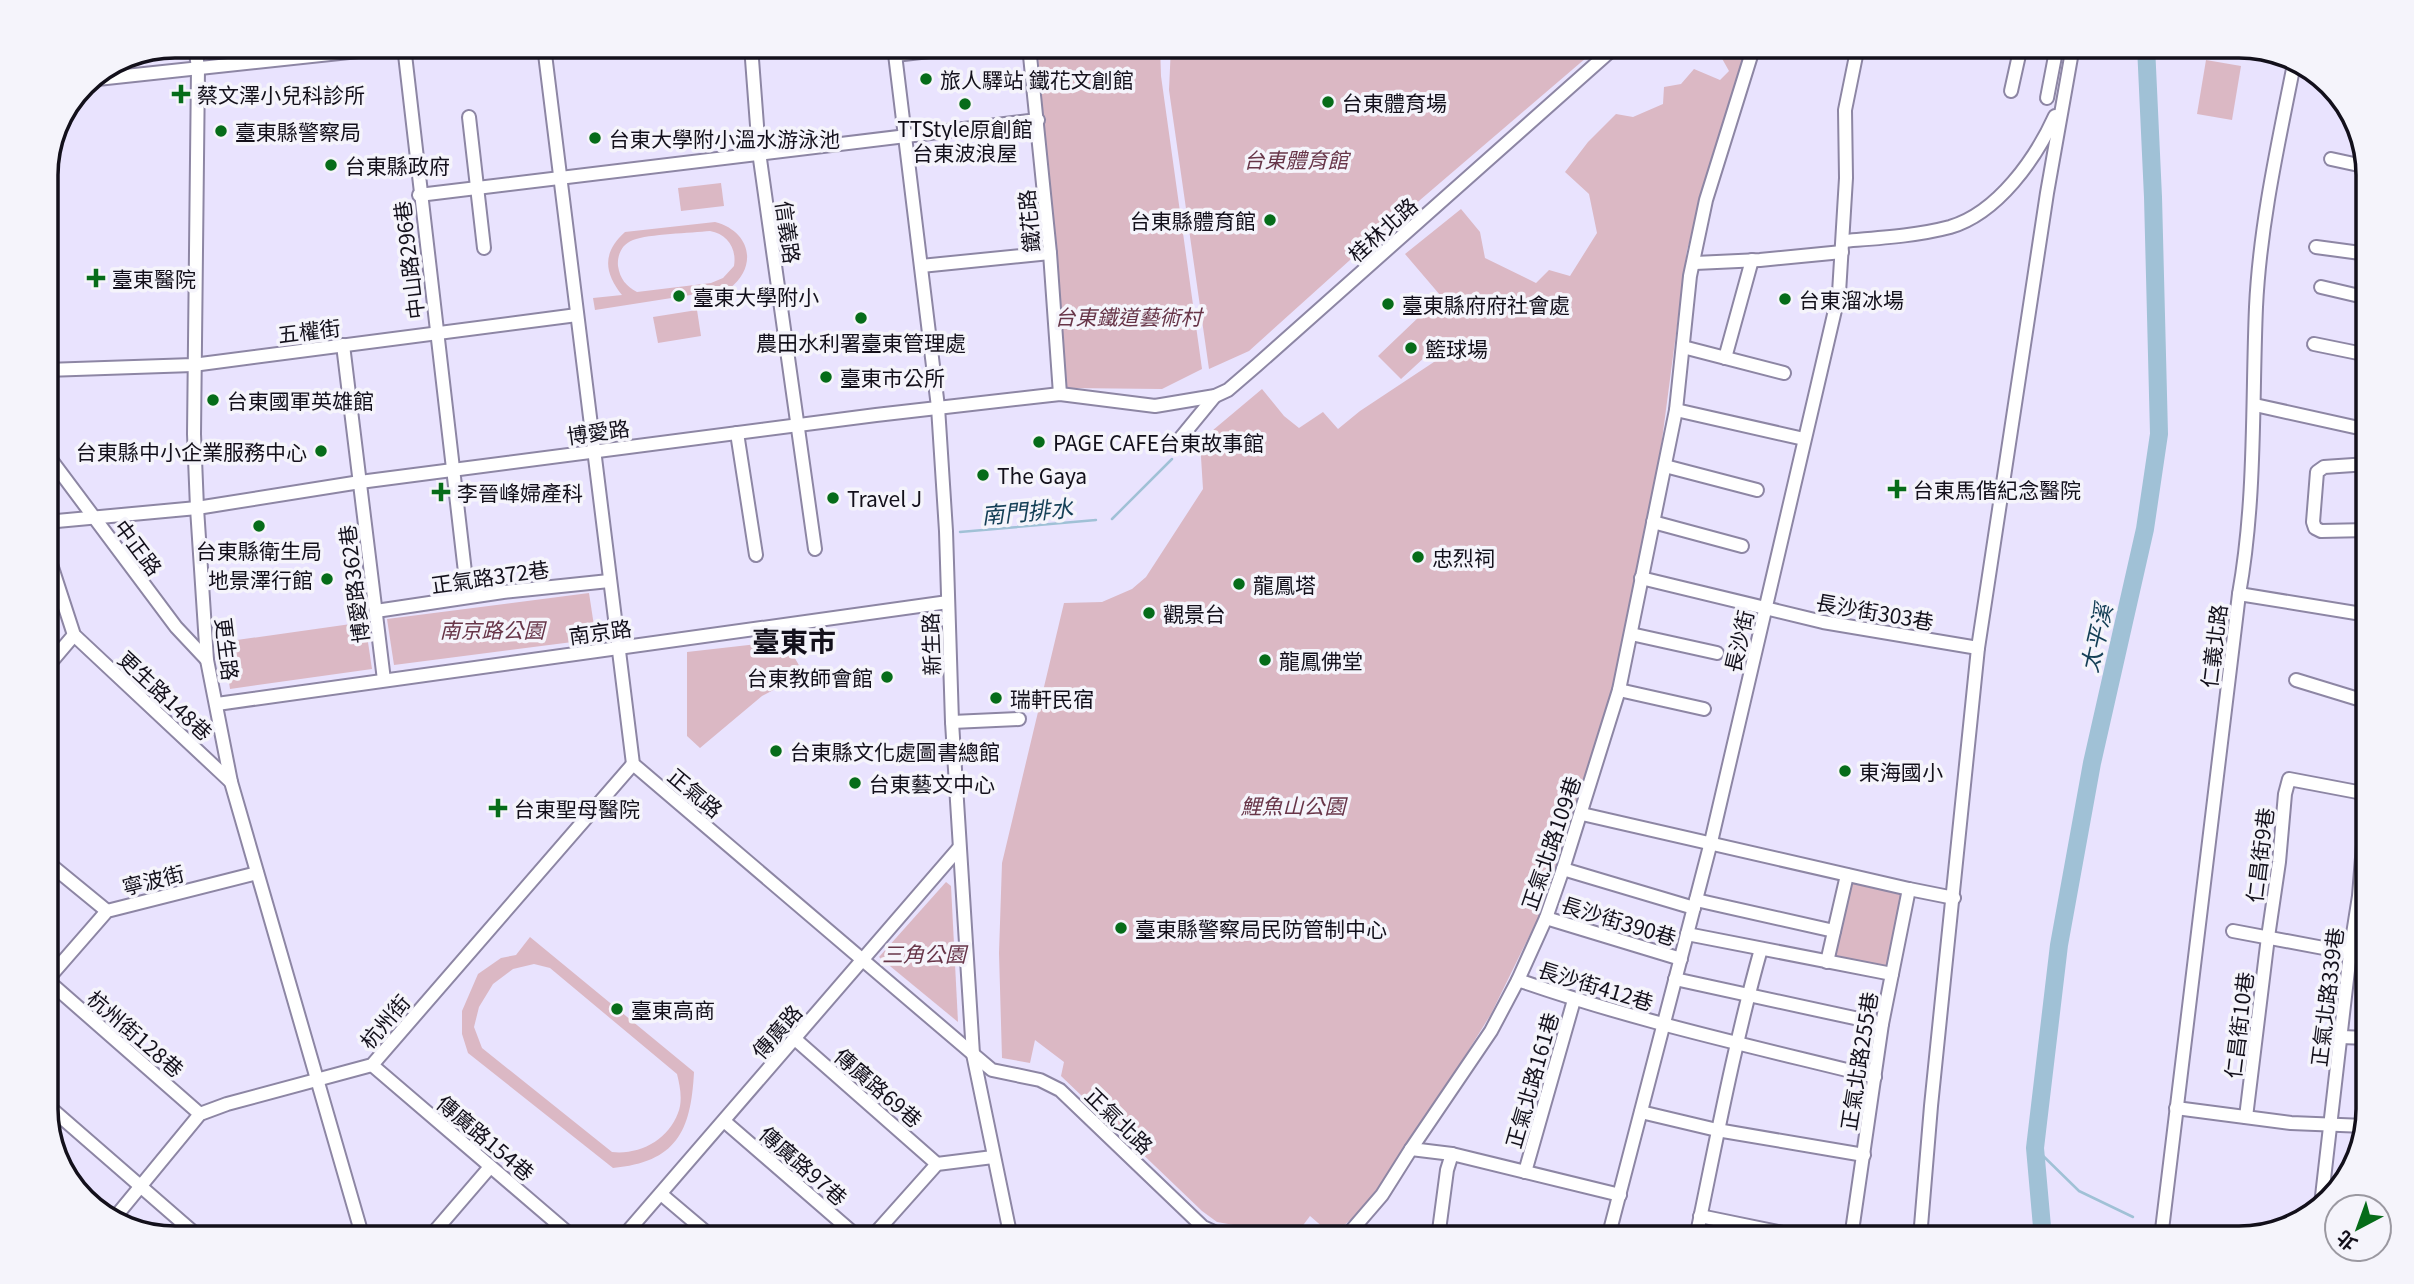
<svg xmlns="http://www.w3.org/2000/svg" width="2414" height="1284" viewBox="0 0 2414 1284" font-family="Georgia,'Noto Sans TC',serif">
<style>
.green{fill:#dbb8c4;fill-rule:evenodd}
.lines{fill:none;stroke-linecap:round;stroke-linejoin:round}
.stream{stroke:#a0c1d6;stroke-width:2.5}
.river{stroke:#a0c1d6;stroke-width:18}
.minor-casing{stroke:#8d86a4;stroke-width:16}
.minor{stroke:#fff;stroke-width:12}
.poi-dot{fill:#066c19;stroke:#f5f4fb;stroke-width:2.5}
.labels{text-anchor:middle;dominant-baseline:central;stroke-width:7;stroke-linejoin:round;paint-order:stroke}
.poi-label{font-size:21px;fill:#13101b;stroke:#f5f4fb;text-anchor:start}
.park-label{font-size:21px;font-style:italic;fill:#673548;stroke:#f5f4fb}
.street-label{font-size:21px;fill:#13101b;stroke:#f5f4fb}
.water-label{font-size:23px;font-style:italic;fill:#143f56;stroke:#f5f4fb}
.district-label{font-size:28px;font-weight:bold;fill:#13101b;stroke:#f5f4fb}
.rim{fill:none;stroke:#13101b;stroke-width:3.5}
</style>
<rect width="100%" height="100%" fill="#e9e3fe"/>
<!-- green -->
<g class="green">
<polygon points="1037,46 1160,46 1161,76 1202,369 1162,389 1067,388"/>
<polygon points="1171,46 1600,46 1350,260 1249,351 1209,369 1169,90"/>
<polygon points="1715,46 1748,46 1687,250 1657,478 1611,696 1540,914 1491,1014 1426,1119 1364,1209 1332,1235 1310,1216 1295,1236 1217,1222 1202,1211 1061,1076 1064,1062 1035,1040 1030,1063 1002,1058 999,953 1002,863 1064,603 1102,602 1132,589 1146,577 1203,489 1200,441 1262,389 1284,416 1299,428 1323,412 1338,429 1360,411 1446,354 1438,345 1401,379 1378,356 1422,314 1425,316 1425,312 1440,295 1405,254 1461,209 1480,232 1485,258 1536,283 1549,270 1570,276 1597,233 1589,194 1565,172 1588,142 1616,114 1633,117 1663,104 1664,87 1681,84 1694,69 1720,80 1729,71"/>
<polygon points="2206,60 2241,66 2232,120 2197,114"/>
<polygon points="721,183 724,206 681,211 678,188"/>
<path d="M715 222C750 231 759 266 729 289L595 310 593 298 622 295C604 272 602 253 625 232ZM710 231C727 234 737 248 734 266L723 278 711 283 637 292C626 286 620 279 618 266 617 255 622 244 633 240 649 234 691 233 710 231Z"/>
<polygon points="697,310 701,336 658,343 653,317"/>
<polygon points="589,593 596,639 394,665 387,619"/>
<polygon points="365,622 372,669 230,689 223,642"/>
<polygon points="785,641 804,674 762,696 700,748 687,736 687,652"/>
<polygon points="1849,881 1903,894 1886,969 1832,956"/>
<polygon points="946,882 951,886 958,1022 879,957"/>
<path d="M530 937 694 1072C691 1132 676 1162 613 1168L468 1053 462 1034V1011L478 974 501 958 516 955ZM534 964 550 968 677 1074C680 1086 683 1101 678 1113 668 1140 640 1155 612 1152L482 1048 474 1027 479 1007 493 984 513 969Z"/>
<polygon points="1700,1225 1740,1235 1740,1238 1697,1238"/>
</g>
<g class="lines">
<!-- stream -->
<g class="stream">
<polyline points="1112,519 1172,459"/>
<polyline points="960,532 1096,520"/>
<polyline points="2035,1148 2079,1191 2133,1217"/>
<polyline points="2176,1233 2191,1238"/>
</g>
<!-- river -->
<polyline class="river" points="2043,1238 2035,1148 2059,945 2092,763 2145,529 2159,434 2153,197 2146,46"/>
<!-- minor casing -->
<g class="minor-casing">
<g id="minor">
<polyline points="195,46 198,68 194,434 197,508 207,660 231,782 363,1238"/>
<polyline points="404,46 465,572"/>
<polyline points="544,46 633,764 973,1054 992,1070 1040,1080 1060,1090 1203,1227 1227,1238"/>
<polyline points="751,46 759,152 815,549"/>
<polyline points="894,46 938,407 946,531 952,722 973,1054 1011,1238"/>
<polyline points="1029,46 1050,253 1060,394"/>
<polyline points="895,55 972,46"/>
<polyline points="88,80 405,46"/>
<polyline points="2011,91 2021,46"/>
<polyline points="2047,98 2057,46"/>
<polyline points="469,117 484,248"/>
<polyline points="2331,159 2368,167"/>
<polyline points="419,195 1038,120"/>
<path d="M1843 241C1879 238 1916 236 1950 227 1998 213 2036 158 2055 116"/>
<polyline points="2316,247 2368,254"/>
<polyline points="1695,263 1760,260 1842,252"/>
<polyline points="921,266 1050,253"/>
<polyline points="2321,287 2368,298"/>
<polyline points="2314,344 2368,355"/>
<polyline points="343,345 384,680"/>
<polyline points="1683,347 1784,373"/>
<polyline points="1725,358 1752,260"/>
<polyline points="46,370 193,365 577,315"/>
<polyline points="2255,405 2368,430"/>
<polyline points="1676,410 1804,439"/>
<polyline points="737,433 756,555"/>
<polyline points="1178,441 1215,396"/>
<polyline points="46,453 176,627 207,660"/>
<polyline points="2368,464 2324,467 2317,472 2313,522 2315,528 2321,531 2368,530"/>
<polyline points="1665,466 1757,490"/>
<polyline points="46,522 197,508 360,482 876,415 1060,394 1155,406 1215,396 1228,390 1257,365 1616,46"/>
<polyline points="1653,522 1742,546"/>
<polyline points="46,549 74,635 231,782"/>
<polyline points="1641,578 1823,622 1978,648"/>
<polyline points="2239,594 2368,615"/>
<polyline points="376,611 503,592 609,581"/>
<polyline points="1631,634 1717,653"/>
<polyline points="46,668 74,635"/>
<polyline points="2296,680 2368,702"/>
<polyline points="1619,690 1704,709"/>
<polyline points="217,704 948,602"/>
<polyline points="952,722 1019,719"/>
<polyline points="1582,814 1909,889 1954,898"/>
<polyline points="46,861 107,911"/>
<polyline points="1563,869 1694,908"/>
<polyline points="1696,900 1834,931"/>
<polyline points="1546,918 1681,959"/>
<polyline points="2233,931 2350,953 2368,954"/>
<polyline points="1687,934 1892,974"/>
<polyline points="1827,962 1847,875"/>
<polyline points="46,979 200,1114"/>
<polyline points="1675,979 1882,1024"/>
<path d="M1518 980C1635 1021 1755 1047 1875 1077"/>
<polyline points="46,981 107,911 257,873"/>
<polyline points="2341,1037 2368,1038"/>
<polyline points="795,1039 937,1164"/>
<polyline points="372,1065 574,1238"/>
<polyline points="46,1104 200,1238"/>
<polyline points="2176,1108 2291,1123 2365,1126"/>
<polyline points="1641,1112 1717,1130 1864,1155"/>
<polyline points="2246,1117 2268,937 2279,862 2285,794 2289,779 2368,794"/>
<polyline points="724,1121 859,1238"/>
<polyline points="1411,1149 1452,1154 1620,1195"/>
<polyline points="1525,1172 1574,1000"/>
<polyline points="661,1194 713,1238"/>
<polyline points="2321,1205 2350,953 2359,896 2367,794"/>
<polyline points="1700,1216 1807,1238"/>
<polyline points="112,1221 200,1114 227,1104 372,1065 633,764"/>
<polyline points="429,1238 490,1167"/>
<polyline points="622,1238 959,848"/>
<polyline points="871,1238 937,1164 993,1157"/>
<polyline points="1345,1238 1382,1195 1411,1149 1491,1031 1518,980 1546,918 1563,869 1619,690 1676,410 1690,276 1706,200 1754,46"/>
<polyline points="1438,1238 1447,1170 1452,1154"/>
<polyline points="1608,1238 1711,842 1839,293 1846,178 1845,110 1858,46"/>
<path d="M1696 1238C1716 1142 1734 1045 1761 949"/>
<polyline points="1851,1238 1882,1024 1909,889"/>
<polyline points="1920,1238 1931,1106 1978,648 2047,193 2073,46"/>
<path d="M2161 1238 2239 594C2256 499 2252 403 2256 307 2260 223 2279 140 2295 59"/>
</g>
</g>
<!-- minor -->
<use href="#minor" class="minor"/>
</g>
<!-- markers -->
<g class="poi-dot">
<circle cx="926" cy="79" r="7"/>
<path d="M177.5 83.5h7v7h7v7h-7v7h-7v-7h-7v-7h7z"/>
<circle cx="1328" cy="102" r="7"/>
<circle cx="965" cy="104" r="7"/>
<circle cx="221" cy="131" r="7"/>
<circle cx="595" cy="138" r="7"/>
<circle cx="331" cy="165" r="7"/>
<circle cx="1270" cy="220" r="7"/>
<path d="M92.5 267.5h7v7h7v7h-7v7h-7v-7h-7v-7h7z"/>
<circle cx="679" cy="296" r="7"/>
<circle cx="1785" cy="299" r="7"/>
<circle cx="1388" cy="304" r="7"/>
<circle cx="861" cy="318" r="7"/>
<circle cx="1411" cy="348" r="7"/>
<circle cx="826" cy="377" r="7"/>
<circle cx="213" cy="400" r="7"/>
<circle cx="1039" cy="442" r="7"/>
<circle cx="321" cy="451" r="7"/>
<circle cx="983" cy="475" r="7"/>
<path d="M1893.5 478.5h7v7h7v7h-7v7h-7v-7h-7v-7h7z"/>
<path d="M437.5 481.5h7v7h7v7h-7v7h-7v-7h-7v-7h7z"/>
<circle cx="833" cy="498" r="7"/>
<circle cx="259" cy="526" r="7"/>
<circle cx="1418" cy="557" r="7"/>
<circle cx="327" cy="579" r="7"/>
<circle cx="1239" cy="584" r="7"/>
<circle cx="1149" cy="613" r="7"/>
<circle cx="1265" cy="660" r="7"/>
<circle cx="887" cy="677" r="7"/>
<circle cx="996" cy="698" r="7"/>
<circle cx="776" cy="751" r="7"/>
<circle cx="1845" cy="771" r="7"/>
<circle cx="855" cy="783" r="7"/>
<path d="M494.5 797.5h7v7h7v7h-7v7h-7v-7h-7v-7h7z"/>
<circle cx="1121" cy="928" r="7"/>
<circle cx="617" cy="1009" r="7"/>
</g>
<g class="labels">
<!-- poi labels -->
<g class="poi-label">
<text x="940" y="79">旅人驛站 鐵花文創館</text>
<text x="197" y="94">蔡文澤小兒科診所</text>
<text x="1342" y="102">台東體育場</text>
<text x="965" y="128" text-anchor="middle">TTStyle原創館<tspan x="965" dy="24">台東波浪屋</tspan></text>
<text x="235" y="131">臺東縣警察局</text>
<text x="609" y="138">台東大學附小溫水游泳池</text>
<text x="345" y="165">台東縣政府</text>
<text x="1256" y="220" text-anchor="end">台東縣體育館</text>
<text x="112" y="278">臺東醫院</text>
<text x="693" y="296">臺東大學附小</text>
<text x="1799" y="299">台東溜冰場</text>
<text x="1402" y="304">臺東縣府府社會處</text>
<text x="861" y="342" text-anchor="middle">農田水利署臺東管理處</text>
<text x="1425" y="348">籃球場</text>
<text x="840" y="377">臺東市公所</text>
<text x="227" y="400">台東國軍英雄館</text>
<text x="1053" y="442">PAGE CAFE台東故事館</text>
<text x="307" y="451" text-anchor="end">台東縣中小企業服務中心</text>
<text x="997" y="475">The Gaya</text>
<text x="1913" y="489">台東馬偕紀念醫院</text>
<text x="457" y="492">李晉峰婦產科</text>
<text x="847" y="498">Travel J</text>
<text x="259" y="550" text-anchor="middle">台東縣衛生局</text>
<text x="1432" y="557">忠烈祠</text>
<text x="313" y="579" text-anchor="end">地景澤行館</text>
<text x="1253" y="584">龍鳳塔</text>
<text x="1163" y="613">觀景台</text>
<text x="1279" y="660">龍鳳佛堂</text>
<text x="873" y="677" text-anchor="end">台東教師會館</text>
<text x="1010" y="698">瑞軒民宿</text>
<text x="790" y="751">台東縣文化處圖書總館</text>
<text x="1859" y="771">東海國小</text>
<text x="869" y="783">台東藝文中心</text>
<text x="514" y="808">台東聖母醫院</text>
<text x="1135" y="928">臺東縣警察局民防管制中心</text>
<text x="631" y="1009">臺東高商</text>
</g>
<!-- park labels -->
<g class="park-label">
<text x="1296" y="159">台東體育館</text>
<text x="1128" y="316">台東鐵道藝術村</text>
<text x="492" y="629">南京路公園</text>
<text x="1293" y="805">鯉魚山公園</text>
<text x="924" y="953">三角公園</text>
</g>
<!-- street labels -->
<g class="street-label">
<text transform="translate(1028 221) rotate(-95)">鐵花路</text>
<text transform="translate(1382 229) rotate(-42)">桂林北路</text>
<text transform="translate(789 232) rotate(82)">信義路</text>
<text transform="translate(408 260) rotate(-97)">中山路296巷</text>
<text transform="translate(309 330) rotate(-7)">五權街</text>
<text transform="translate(598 431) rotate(-8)">博愛路</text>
<text transform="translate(139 547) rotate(53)">中正路</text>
<text transform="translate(490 576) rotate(-8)">正氣路372巷</text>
<text transform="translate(353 584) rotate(-97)">博愛路362巷</text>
<text transform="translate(1875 611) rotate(10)">長沙街303巷</text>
<text transform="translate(600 631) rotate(-8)">南京路</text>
<text transform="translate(1738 641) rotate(-77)">長沙街</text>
<text transform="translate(930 644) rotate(-92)">新生路</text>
<text transform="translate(2213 646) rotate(-83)">仁義北路</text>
<text transform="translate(228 649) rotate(83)">更生路</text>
<text transform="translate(166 695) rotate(43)">更生路148巷</text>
<text transform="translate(696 792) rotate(40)">正氣路</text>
<text transform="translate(1550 843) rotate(-71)">正氣北路109巷</text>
<text transform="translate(2259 855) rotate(-83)">仁昌街9巷</text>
<text transform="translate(153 879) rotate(-14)">寧波街</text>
<text transform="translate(1619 920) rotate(17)">長沙街390巷</text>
<text transform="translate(1596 985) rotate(17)">長沙街412巷</text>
<text transform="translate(2326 997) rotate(-83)">正氣北路339巷</text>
<text transform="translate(384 1021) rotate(-49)">杭州街</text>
<text transform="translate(2238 1025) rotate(-83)">仁昌街10巷</text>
<text transform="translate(776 1031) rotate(-49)">傳廣路</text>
<text transform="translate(136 1033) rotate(41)">杭州街128巷</text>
<text transform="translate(1858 1061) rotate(-81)">正氣北路255巷</text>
<text transform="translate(1531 1080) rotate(-74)">正氣北路161巷</text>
<text transform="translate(879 1087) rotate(41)">傳廣路69巷</text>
<text transform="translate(1120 1120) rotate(44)">正氣北路</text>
<text transform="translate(486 1137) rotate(40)">傳廣路154巷</text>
<text transform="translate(804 1165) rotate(41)">傳廣路97巷</text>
</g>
<!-- water labels -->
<g class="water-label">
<text transform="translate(1027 510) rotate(-5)">南門排水</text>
<text transform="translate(2095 638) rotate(-77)">太平溪</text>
</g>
<!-- district labels -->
<g class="district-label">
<text x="794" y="640">臺東市</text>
</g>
</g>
<!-- crop -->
<path d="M0 0H2414V1284H0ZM175 58H2239A117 117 0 0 1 2356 175V1109A117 117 0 0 1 2239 1226H175A117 117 0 0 1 58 1109V175A117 117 0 0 1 175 58Z" fill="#f5f4fb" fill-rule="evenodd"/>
<path class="rim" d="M175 58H2239A117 117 0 0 1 2356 175V1109A117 117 0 0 1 2239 1226H175A117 117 0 0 1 58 1109V175A117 117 0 0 1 175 58Z"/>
<!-- north arrow -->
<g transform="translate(2358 1228) rotate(221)"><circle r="33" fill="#f5f4fb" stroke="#9b99a1" stroke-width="2"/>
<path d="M0-5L12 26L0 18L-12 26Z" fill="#066c19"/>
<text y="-10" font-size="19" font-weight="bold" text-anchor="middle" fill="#13101b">北</text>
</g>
</svg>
